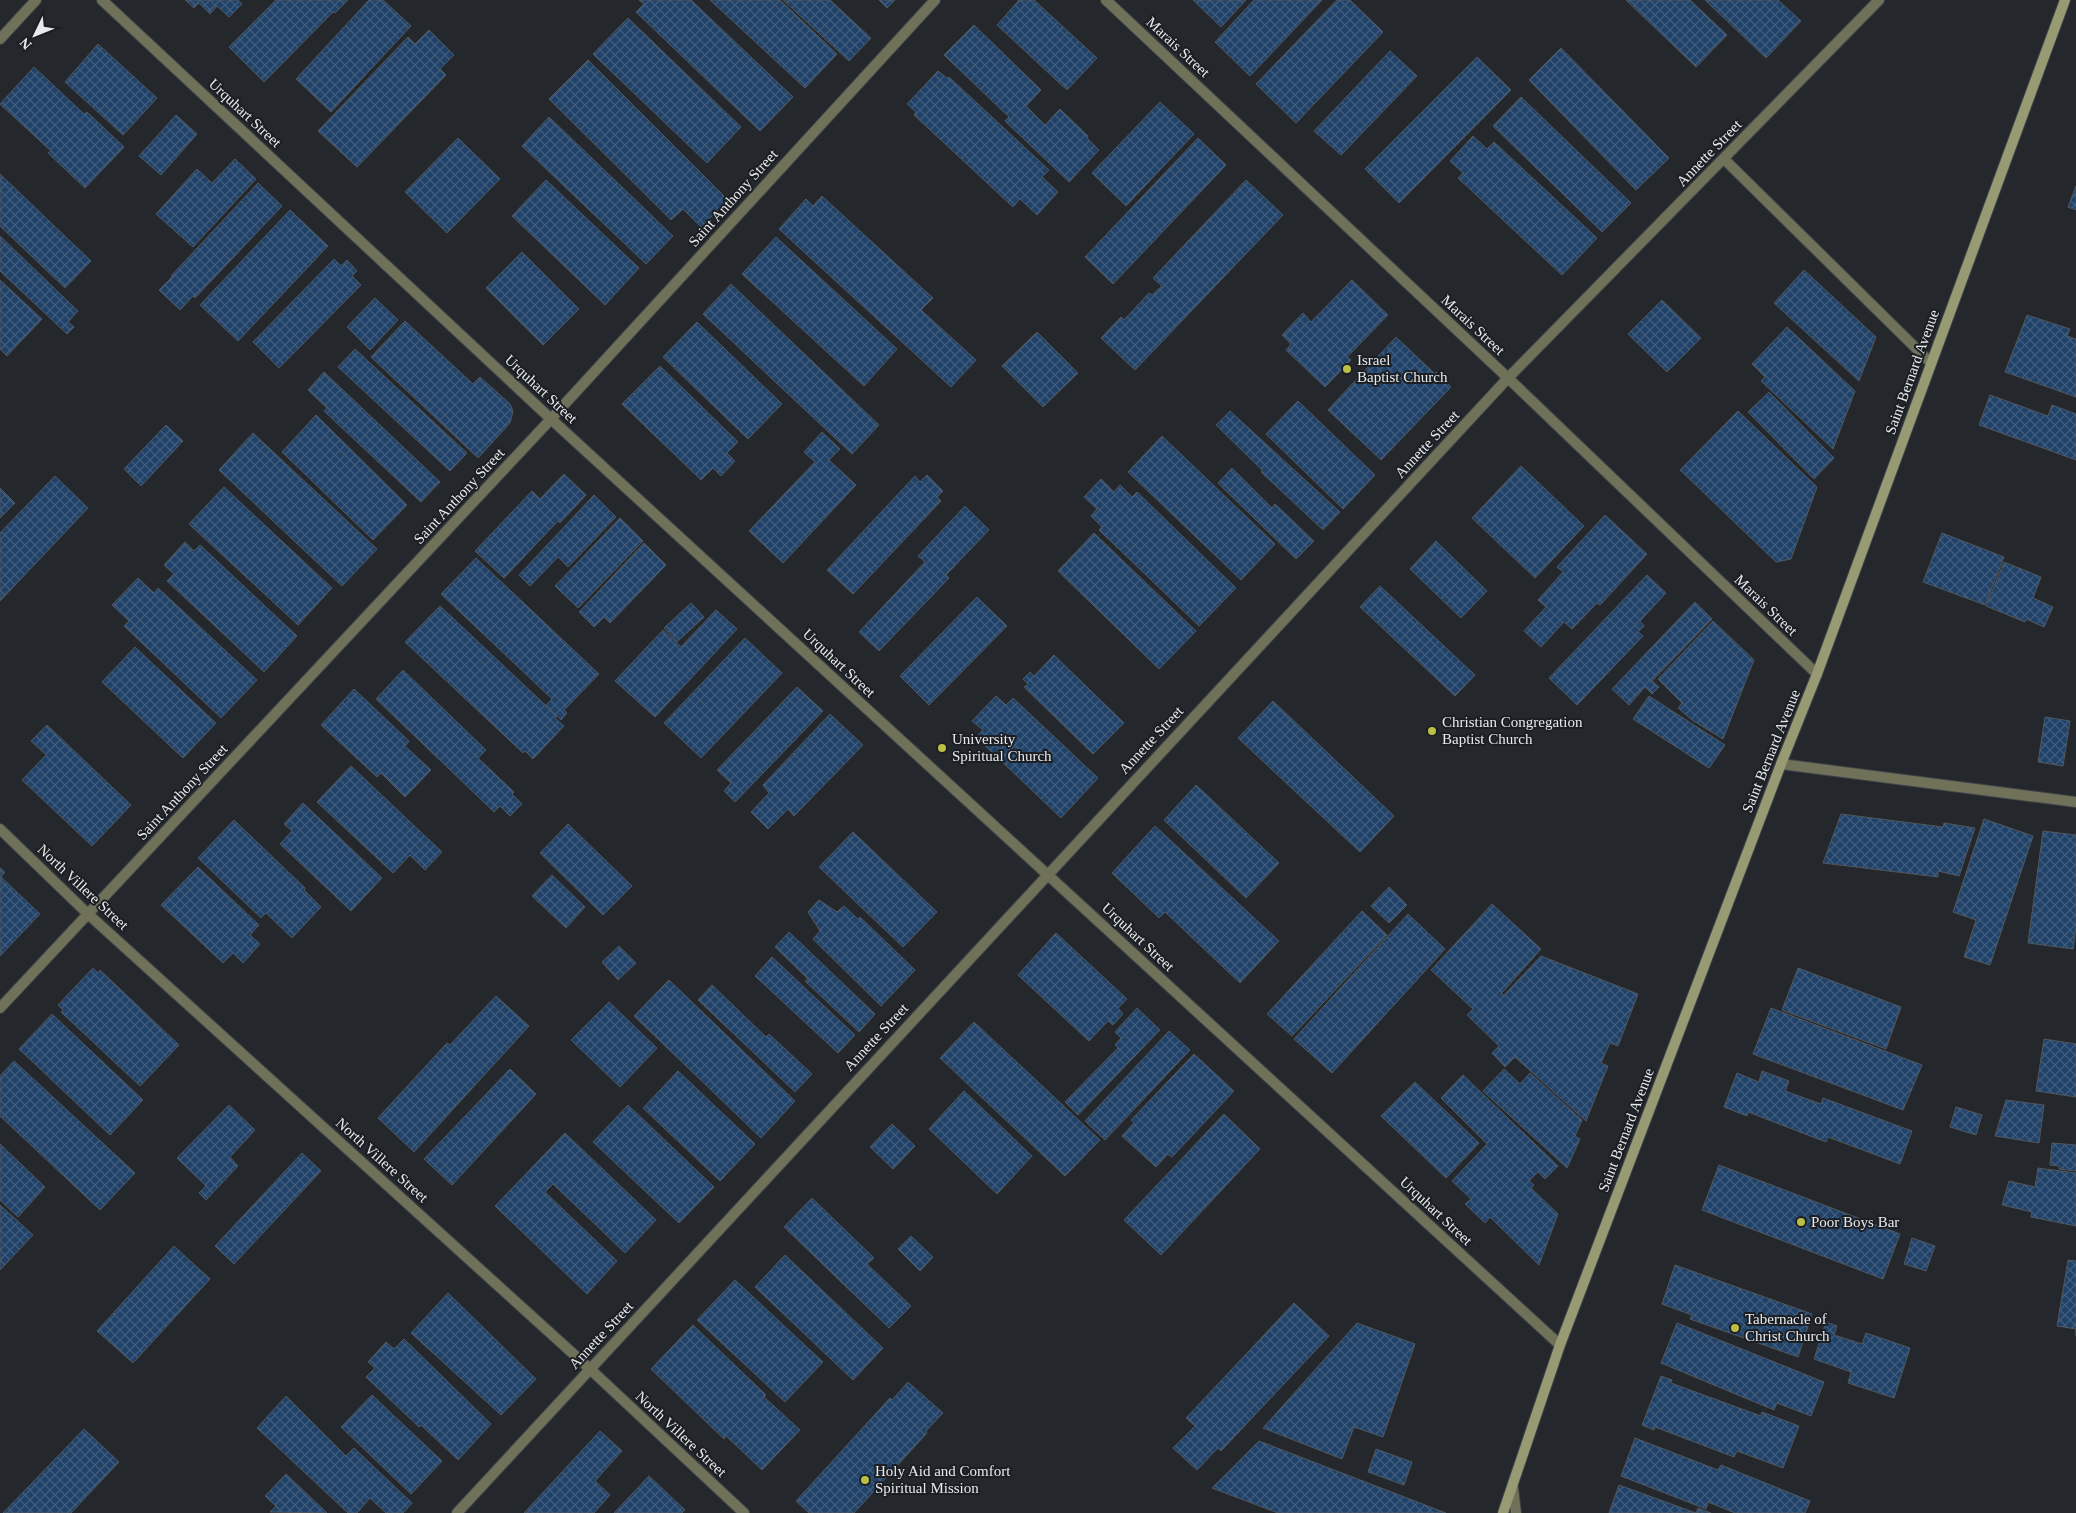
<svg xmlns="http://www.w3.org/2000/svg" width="2076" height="1513" viewBox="0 0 2076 1513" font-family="'Times New Roman',serif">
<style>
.building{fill:url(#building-cross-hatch);stroke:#52575c}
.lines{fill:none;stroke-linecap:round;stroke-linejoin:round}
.lane-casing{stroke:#3f4348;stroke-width:12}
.street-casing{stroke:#3f4348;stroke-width:12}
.secondary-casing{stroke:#3f4348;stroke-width:12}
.lane{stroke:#6f7159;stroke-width:10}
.street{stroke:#6f7159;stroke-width:10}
.secondary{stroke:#989a74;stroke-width:10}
.poi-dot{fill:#bbc044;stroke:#1b1e23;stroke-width:2}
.labels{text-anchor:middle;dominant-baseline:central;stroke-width:4;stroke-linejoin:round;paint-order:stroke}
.street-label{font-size:15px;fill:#e7eaed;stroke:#1b1e23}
.poi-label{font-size:15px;fill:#e7eaed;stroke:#1b1e23;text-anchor:start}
</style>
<defs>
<pattern id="building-cross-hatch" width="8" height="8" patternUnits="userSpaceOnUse" patternTransform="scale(1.25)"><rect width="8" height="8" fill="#204168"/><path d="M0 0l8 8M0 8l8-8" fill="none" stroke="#405d7e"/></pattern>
</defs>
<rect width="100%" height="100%" fill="#24282d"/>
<!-- building -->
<g class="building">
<polygon points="185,0 238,0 242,4 229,17 217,6 210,14 199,3 194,8"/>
<polygon points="276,0 348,0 335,13 333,12 264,82 229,47"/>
<polygon points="369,0 383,0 411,26 331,112 296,79"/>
<polygon points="639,0 691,0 793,97 760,131 636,12 644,4"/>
<polygon points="710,0 780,0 837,54 805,88"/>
<polygon points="783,0 830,0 871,38 849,61"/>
<polygon points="879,0 895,0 887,8"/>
<polygon points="1019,0 1034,0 1097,58 1067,90 997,25"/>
<polygon points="1193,0 1246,0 1221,27"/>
<polygon points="1254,0 1322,0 1250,76 1215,42"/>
<polygon points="1337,0 1350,0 1383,32 1296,123 1256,84"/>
<polygon points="1626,0 1690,0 1727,35 1696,67"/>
<polygon points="1705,0 1778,0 1801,21 1766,58"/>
<polygon points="628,18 741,127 707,163 593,54"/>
<polygon points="974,25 1041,90 1026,106 1045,125 1060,109 1088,136 1087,138 1099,150 1069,182 1005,121 1009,117 944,55"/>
<polygon points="429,30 454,55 440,69 446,75 357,167 318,131 408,37 415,44"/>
<polygon points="98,44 157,98 123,135 65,82"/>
<polygon points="1561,48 1669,158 1636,190 1529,80"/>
<polygon points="1390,51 1417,76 1341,155 1314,131"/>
<polygon points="1477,57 1511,90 1399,203 1365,169"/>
<polygon points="588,60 728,200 701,227 683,209 671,220 549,99"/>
<polygon points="34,67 84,114 87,112 124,147 85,188 48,153 51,151 0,104"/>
<polygon points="938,71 947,78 949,77 1049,170 1042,177 1058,192 1037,215 1020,199 1013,207 914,115 916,112 907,104"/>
<polygon points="1521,97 1631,203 1602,232 1493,126"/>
<polygon points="1160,102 1194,134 1126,206 1092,173"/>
<polygon points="176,115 197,134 161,175 139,156"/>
<polygon points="549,117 673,236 646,264 522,146"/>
<polygon points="1473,136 1487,149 1494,142 1597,238 1562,275 1458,178 1463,173 1450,161"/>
<polygon points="458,138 500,179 447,233 405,192"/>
<polygon points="1198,138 1226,165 1113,284 1085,257"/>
<polygon points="235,159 256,179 193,247 156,214 197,169 212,183"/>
<polygon points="0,174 91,261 65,288 0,226"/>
<polygon points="546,180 639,268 605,305 512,216"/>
<polygon points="1246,180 1283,215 1135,370 1101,338 1121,317 1124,320 1149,293 1152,295 1162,286 1153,278"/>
<polygon points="258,183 282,206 195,298 193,296 180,310 159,290 173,276 171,276"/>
<polygon points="2076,186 2076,210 2068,207"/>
<polygon points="822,196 933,298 921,310 976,360 951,387 779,229 806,199 813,206"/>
<polygon points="290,210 328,246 238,341 200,305"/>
<polygon points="0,236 78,311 68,322 74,327 67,334 0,271"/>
<polygon points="776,237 897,349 864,386 742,274"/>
<polygon points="522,252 579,309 543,345 486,288"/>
<polygon points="334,259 341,266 347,260 357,271 352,276 361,285 279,368 253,342"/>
<polygon points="1804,270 1876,337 1859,381 1774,303"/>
<polygon points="0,280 42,319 7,356 0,349"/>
<polygon points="1352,280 1388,315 1347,357 1351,360 1325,387 1286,350 1291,344 1282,335 1303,313 1311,322"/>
<polygon points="731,284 879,425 852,454 703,314"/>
<polygon points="375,298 398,320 370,350 347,327"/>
<polygon points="1662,300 1701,338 1667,372 1628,334"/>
<polygon points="2027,315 2070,329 2067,336 2076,339 2076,397 2005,372"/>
<polygon points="405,321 473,384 480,377 510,404 513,411 510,423 478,458 371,357"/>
<polygon points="697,322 782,404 748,439 663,357"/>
<polygon points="1787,327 1855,391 1833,449 1761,381 1765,377 1752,364"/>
<polygon points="1037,332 1078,373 1043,407 1002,366"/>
<polygon points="1396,337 1435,374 1436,372 1451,387 1381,460 1328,410"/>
<polygon points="355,349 467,453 450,471 338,367"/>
<polygon points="660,366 738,442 727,453 735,461 721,476 713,468 701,480 622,404"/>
<polygon points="324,372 440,482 421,502 324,411 327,408 308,390"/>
<polygon points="1769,392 1834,458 1814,479 1748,412"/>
<polygon points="1990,395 2048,416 2052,405 2076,414 2076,460 1979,425"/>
<polygon points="1298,401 1375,475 1343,509 1266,434"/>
<polygon points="1230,411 1340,512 1323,530 1261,472 1263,471 1216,425"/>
<polygon points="1738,411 1817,487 1791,559 1776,562 1680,470"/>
<polygon points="316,415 407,505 373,540 282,452"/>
<polygon points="166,425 183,441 141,486 124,469"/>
<polygon points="822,432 840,449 829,460 856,485 783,563 749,531 815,462 804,452"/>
<polygon points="253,433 377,549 342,586 219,470"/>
<polygon points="1162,436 1275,544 1241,580 1128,472"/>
<polygon points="1521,466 1584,526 1535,578 1472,518"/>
<polygon points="1232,468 1272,508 1275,504 1314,541 1296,559 1218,483"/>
<polygon points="564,474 586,495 560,523 558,521 504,578 475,551 532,491 540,499"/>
<polygon points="927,475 943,491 937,497 941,501 853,594 827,570 915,476 920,482"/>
<polygon points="55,476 88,508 0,601 0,533"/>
<polygon points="1101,479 1114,492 1120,485 1132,497 1137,492 1236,588 1199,626 1099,530 1102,527 1091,516 1097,509 1084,497"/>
<polygon points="224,487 332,588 298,625 189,524"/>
<polygon points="0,488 15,503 0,518"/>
<polygon points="594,495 616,517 568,567 558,557 530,586 519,575"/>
<polygon points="965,506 989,530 946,575 949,578 879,651 859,632 925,562 918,556"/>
<polygon points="1605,515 1647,554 1600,605 1597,603 1572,629 1564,622 1541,647 1524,631 1546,607 1538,600 1563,572 1557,567"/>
<polygon points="620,518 643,541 578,608 555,586"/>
<polygon points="1094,533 1196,631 1159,669 1058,571"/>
<polygon points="1942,533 2004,557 1985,605 1923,582"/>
<polygon points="1436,541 1487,591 1461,618 1410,569"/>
<polygon points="185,542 194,551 200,545 297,636 264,672 167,581 174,574 164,565"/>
<polygon points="644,543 666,565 610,623 604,617 594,627 579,612"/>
<polygon points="476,558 599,674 564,710 567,713 561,720 546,705 552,699 441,594"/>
<polygon points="2004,562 2041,577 2033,598 2053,607 2044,627 2026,619 2025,622 1986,606"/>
<polygon points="1647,575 1666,593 1640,621 1644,626 1638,632 1643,636 1577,705 1549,678"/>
<polygon points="138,578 154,593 158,588 257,680 221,718 124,626 129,621 112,605"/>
<polygon points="1380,586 1475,675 1455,696 1360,607"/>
<polygon points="977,597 1007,626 929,705 900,676"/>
<polygon points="1695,602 1712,619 1652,681 1659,687 1652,694 1645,687 1629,705 1612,689"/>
<polygon points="691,603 704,617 677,642 664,628"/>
<polygon points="440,606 557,716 555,718 564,726 533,759 525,751 523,753 405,642"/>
<polygon points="716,610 737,629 655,717 615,681 663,630 681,647"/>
<polygon points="1713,621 1754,660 1723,739 1692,720 1678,708 1682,703 1658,679"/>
<polygon points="745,638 782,673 701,758 664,723"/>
<polygon points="135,647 216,723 183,758 102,682"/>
<polygon points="1054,655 1124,723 1093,754 1024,687 1028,684 1023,679 1030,672 1034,676"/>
<polygon points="403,670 486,750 478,758 514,792 512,794 522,804 510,816 500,806 494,812 376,699"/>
<polygon points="797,687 823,711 735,802 724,791 731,783 717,770"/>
<polygon points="354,689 409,741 405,746 431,770 405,797 381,773 377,777 321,725"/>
<polygon points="996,696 1006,705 1013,698 1098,778 1061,818 976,737 983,730 972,721"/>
<polygon points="1649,696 1725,745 1709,768 1633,719"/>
<polygon points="1273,701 1394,816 1360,852 1238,738"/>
<polygon points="830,714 863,745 794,816 788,809 768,829 751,812 769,793 763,785"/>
<polygon points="2045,717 2070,721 2063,766 2038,762"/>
<polygon points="47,725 131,805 92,846 22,780 46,755 31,741"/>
<polygon points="351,766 442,852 425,870 410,855 393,873 317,802"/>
<polygon points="1196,785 1279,863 1246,898 1164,820"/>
<polygon points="303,803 382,878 351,911 280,844 292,831 284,824"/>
<polygon points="1841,814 1943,827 1944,823 1975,828 1959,876 1938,871 1938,877 1823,863"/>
<polygon points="1984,819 2033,836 1990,965 1964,957 1976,920 1953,912"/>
<polygon points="234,820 305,888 304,890 321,907 292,938 266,913 261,918 198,858"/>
<polygon points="568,824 632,886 603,915 540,853"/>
<polygon points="1155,826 1279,941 1240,983 1165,912 1159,918 1112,873"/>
<polygon points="2043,831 2076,835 2076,927 2073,949 2028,943"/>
<polygon points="853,832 937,912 903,947 819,867"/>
<polygon points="198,867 259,925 250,935 260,944 243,963 233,953 223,963 161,905"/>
<polygon points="0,868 5,872 1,877 40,914 0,956"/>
<polygon points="552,875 585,907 566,928 532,896"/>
<polygon points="1389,887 1407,905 1389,923 1371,906"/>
<polygon points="819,900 837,912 844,906 858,919 860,917 915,970 881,1006 813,939 820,931 808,912"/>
<polygon points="1492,904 1541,949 1501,994 1504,995 1541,956 1638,994 1618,1046 1610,1043 1601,1063 1608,1066 1586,1121 1515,1057 1505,1067 1492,1053 1499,1046 1467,1015 1473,1009 1431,970"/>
<polygon points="1362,911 1387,935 1292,1036 1267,1014"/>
<polygon points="1408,914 1445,949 1332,1073 1294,1039"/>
<polygon points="789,932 875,1014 859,1032 805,981 808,979 775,947"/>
<polygon points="1056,933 1127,999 1118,1008 1123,1014 1113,1025 1108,1021 1089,1041 1018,975"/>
<polygon points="619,946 636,963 618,980 602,962"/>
<polygon points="772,957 855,1035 838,1053 755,976"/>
<polygon points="93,968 98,973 100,970 179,1045 140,1086 61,1012 63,1010 58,1005"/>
<polygon points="1798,968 1901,1007 1886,1049 1782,1010"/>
<polygon points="669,980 795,1101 761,1138 634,1016"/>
<polygon points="712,985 766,1037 769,1034 812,1074 795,1092 698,1000"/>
<polygon points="496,996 529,1026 414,1152 378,1118 447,1043 450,1045"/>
<polygon points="609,1002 657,1048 620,1087 571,1040"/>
<polygon points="1137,1008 1160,1030 1078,1115 1065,1102 1118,1048 1115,1045 1121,1038 1115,1032"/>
<polygon points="1771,1008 1922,1065 1903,1110 1753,1054"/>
<polygon points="52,1014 143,1100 110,1135 19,1049"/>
<polygon points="974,1022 1100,1140 1065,1176 940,1058"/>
<polygon points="1169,1031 1190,1050 1105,1140 1085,1121"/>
<polygon points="2044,1039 2076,1044 2076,1097 2036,1091"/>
<polygon points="1194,1054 1234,1091 1172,1157 1168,1154 1156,1167 1122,1136 1134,1123 1131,1120"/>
<polygon points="14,1061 135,1173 100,1210 0,1116 0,1076"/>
<polygon points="510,1069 536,1094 452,1185 424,1159"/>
<polygon points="1504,1069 1520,1084 1530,1073 1582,1120 1575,1136 1580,1139 1567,1168 1483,1091"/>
<polygon points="678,1071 755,1144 720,1181 643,1108"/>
<polygon points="1762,1071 1789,1081 1785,1091 1821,1104 1823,1098 1912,1131 1900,1164 1828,1137 1826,1142 1748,1112 1747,1116 1724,1107 1737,1073 1759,1082"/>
<polygon points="1463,1075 1558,1166 1545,1179 1538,1172 1529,1181 1534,1185 1531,1188 1558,1214 1539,1265 1490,1217 1485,1223 1465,1204 1471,1199 1452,1181 1487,1144 1441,1098"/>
<polygon points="1415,1082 1479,1143 1446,1178 1381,1116"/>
<polygon points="964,1091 1032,1156 997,1194 929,1129"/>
<polygon points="2006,1100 2044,1105 2039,1143 1995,1136"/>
<polygon points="229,1105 255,1130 230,1157 238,1166 206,1200 199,1193 206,1186 177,1158"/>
<polygon points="628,1105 714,1187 679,1223 593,1142"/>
<polygon points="1956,1107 1982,1115 1976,1135 1950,1127"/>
<polygon points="1224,1114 1260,1149 1161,1255 1124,1220"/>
<polygon points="892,1124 915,1146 893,1169 870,1147"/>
<polygon points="565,1133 656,1220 625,1253 553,1184 545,1192 617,1261 587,1294 495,1206"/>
<polygon points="2052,1143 2076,1145 2076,1171 2059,1169 2059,1166 2050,1165"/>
<polygon points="0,1144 45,1187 18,1217 0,1200"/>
<polygon points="302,1153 321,1171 234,1264 215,1246"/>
<polygon points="1719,1165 1900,1234 1883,1279 1702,1210"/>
<polygon points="2038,1168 2076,1173 2076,1226 2031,1217 2032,1212 2002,1205 2009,1181 2035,1187"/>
<polygon points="812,1198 874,1258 867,1264 911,1306 889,1328 784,1227"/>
<polygon points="0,1205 33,1235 0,1270"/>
<polygon points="911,1236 933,1257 920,1271 898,1249"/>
<polygon points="1912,1238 1935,1246 1926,1271 1904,1264"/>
<polygon points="174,1246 210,1279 133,1363 97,1331"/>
<polygon points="785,1255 883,1348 853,1380 755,1287"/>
<polygon points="2068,1260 2076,1261 2076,1336 2076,1329 2057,1326"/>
<polygon points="1675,1265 1812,1314 1798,1357 1690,1319 1692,1315 1662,1304"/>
<polygon points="735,1280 823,1362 785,1402 697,1320"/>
<polygon points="448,1293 536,1379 501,1415 411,1333"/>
<polygon points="1294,1303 1329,1336 1221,1451 1218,1448 1197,1470 1173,1448 1195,1426 1186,1418"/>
<polygon points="1826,1322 1837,1326 1834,1335 1862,1344 1866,1333 1910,1348 1894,1398 1848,1383 1851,1372 1814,1359"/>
<polygon points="1357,1323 1415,1344 1383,1437 1354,1427 1342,1459 1263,1428"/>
<polygon points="1677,1323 1824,1382 1811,1416 1777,1403 1774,1410 1661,1363"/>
<polygon points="693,1325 766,1395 764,1397 800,1430 762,1470 726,1436 724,1439 651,1369"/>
<polygon points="404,1339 491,1424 458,1460 421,1425 419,1427 366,1377 375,1368 368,1362 386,1342 394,1349"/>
<polygon points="1661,1376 1672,1380 1671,1383 1761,1416 1762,1412 1799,1426 1783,1468 1737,1451 1734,1457 1655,1427 1654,1430 1642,1425"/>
<polygon points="908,1382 943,1413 926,1431 927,1433 854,1513 809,1513 796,1501 890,1398 892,1400"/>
<polygon points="372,1395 442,1461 411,1494 341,1427"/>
<polygon points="286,1396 346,1456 354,1448 412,1503 403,1513 386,1513 370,1498 357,1513 348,1513 257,1428"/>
<polygon points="84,1429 119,1462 71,1513 3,1513"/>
<polygon points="600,1431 622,1451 595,1481 610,1495 594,1513 524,1513"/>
<polygon points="1635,1438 1718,1470 1721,1465 1810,1501 1805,1513 1735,1513 1708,1502 1706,1509 1621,1476"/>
<polygon points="1259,1441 1446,1513 1278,1513 1212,1488"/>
<polygon points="1376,1449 1412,1462 1404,1485 1368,1472"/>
<polygon points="286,1474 327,1513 270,1512 276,1506 265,1496"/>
<polygon points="649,1476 685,1510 682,1513 614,1513"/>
<polygon points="1619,1485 1696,1513 1609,1513"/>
<polygon points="1698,1508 1711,1513 1696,1513"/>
</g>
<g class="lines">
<!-- lane casing -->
<g class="lane-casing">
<polyline id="lane" points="1724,159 1931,363"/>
</g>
<!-- street casing -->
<g class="street-casing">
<g id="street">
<polyline points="102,0 551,419 1560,1345"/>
<polyline points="1106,0 1508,378 1817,674"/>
<polyline points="0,39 36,0"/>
<polyline points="1781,764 2076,802"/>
<polyline points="0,829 88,914 590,1369 744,1513"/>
<polyline points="0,1008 551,419 935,0"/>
<polyline points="1513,1488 1516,1513"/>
<polyline points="457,1513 1508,378 1879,0"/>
</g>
</g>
<!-- secondary casing -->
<g class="secondary-casing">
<polyline id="secondary" points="1503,1513 1560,1345 1781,764 1817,674 2065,0"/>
</g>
<!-- lane -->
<use href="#lane" class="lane"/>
<!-- street -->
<use href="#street" class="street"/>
<!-- secondary -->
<use href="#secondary" class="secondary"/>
</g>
<!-- markers -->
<g class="poi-dot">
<circle cx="1347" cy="369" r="5"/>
<circle cx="1432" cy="731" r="5"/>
<circle cx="942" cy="748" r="5"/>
<circle cx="1801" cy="1222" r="5"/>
<circle cx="1735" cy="1328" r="5"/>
<circle cx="865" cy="1480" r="5"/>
</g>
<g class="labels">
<!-- street labels -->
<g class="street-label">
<text transform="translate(1178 47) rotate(43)">Marais Street</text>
<text transform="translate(245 113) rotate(43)">Urquhart Street</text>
<text transform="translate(1709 153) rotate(-46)">Annette Street</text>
<text transform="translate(733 198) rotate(-48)">Saint Anthony Street</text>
<text transform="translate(1473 325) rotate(43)">Marais Street</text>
<text transform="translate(1912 372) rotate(-70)">Saint Bernard Avenue</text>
<text transform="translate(541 389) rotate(43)">Urquhart Street</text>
<text transform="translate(1427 444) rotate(-47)">Annette Street</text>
<text transform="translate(459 496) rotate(-47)">Saint Anthony Street</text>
<text transform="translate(1766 605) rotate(44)">Marais Street</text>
<text transform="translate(839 663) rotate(43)">Urquhart Street</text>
<text transform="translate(1151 740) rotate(-47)">Annette Street</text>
<text transform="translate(1771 751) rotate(-68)">Saint Bernard Avenue</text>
<text transform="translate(182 792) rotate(-47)">Saint Anthony Street</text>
<text transform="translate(83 887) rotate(43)">North Villere Street</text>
<text transform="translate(1138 937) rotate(43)">Urquhart Street</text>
<text transform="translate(876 1037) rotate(-47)">Annette Street</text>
<text transform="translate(1626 1130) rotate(-69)">Saint Bernard Avenue</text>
<text transform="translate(382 1160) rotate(42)">North Villere Street</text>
<text transform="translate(1436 1211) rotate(43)">Urquhart Street</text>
<text transform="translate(601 1335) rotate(-47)">Annette Street</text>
<text transform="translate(681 1434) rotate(43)">North Villere Street</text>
</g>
<!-- poi labels -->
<g class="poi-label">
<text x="1357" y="360">Israel<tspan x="1357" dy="17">Baptist Church</tspan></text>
<text x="1442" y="722">Christian Congregation<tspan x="1442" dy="17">Baptist Church</tspan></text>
<text x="952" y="739">University<tspan x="952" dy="17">Spiritual Church</tspan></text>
<text x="1811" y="1222">Poor Boys Bar</text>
<text x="1745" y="1319">Tabernacle of<tspan x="1745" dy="17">Christ Church</tspan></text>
<text x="875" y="1471">Holy Aid and Comfort<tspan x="875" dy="17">Spiritual Mission</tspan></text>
</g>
</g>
<!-- north arrow -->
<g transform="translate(35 35) rotate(227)" stroke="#1b1e23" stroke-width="4" paint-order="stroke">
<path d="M0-4L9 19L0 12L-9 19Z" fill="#e7eaed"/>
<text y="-8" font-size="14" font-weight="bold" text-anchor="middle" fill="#e7eaed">N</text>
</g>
</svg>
